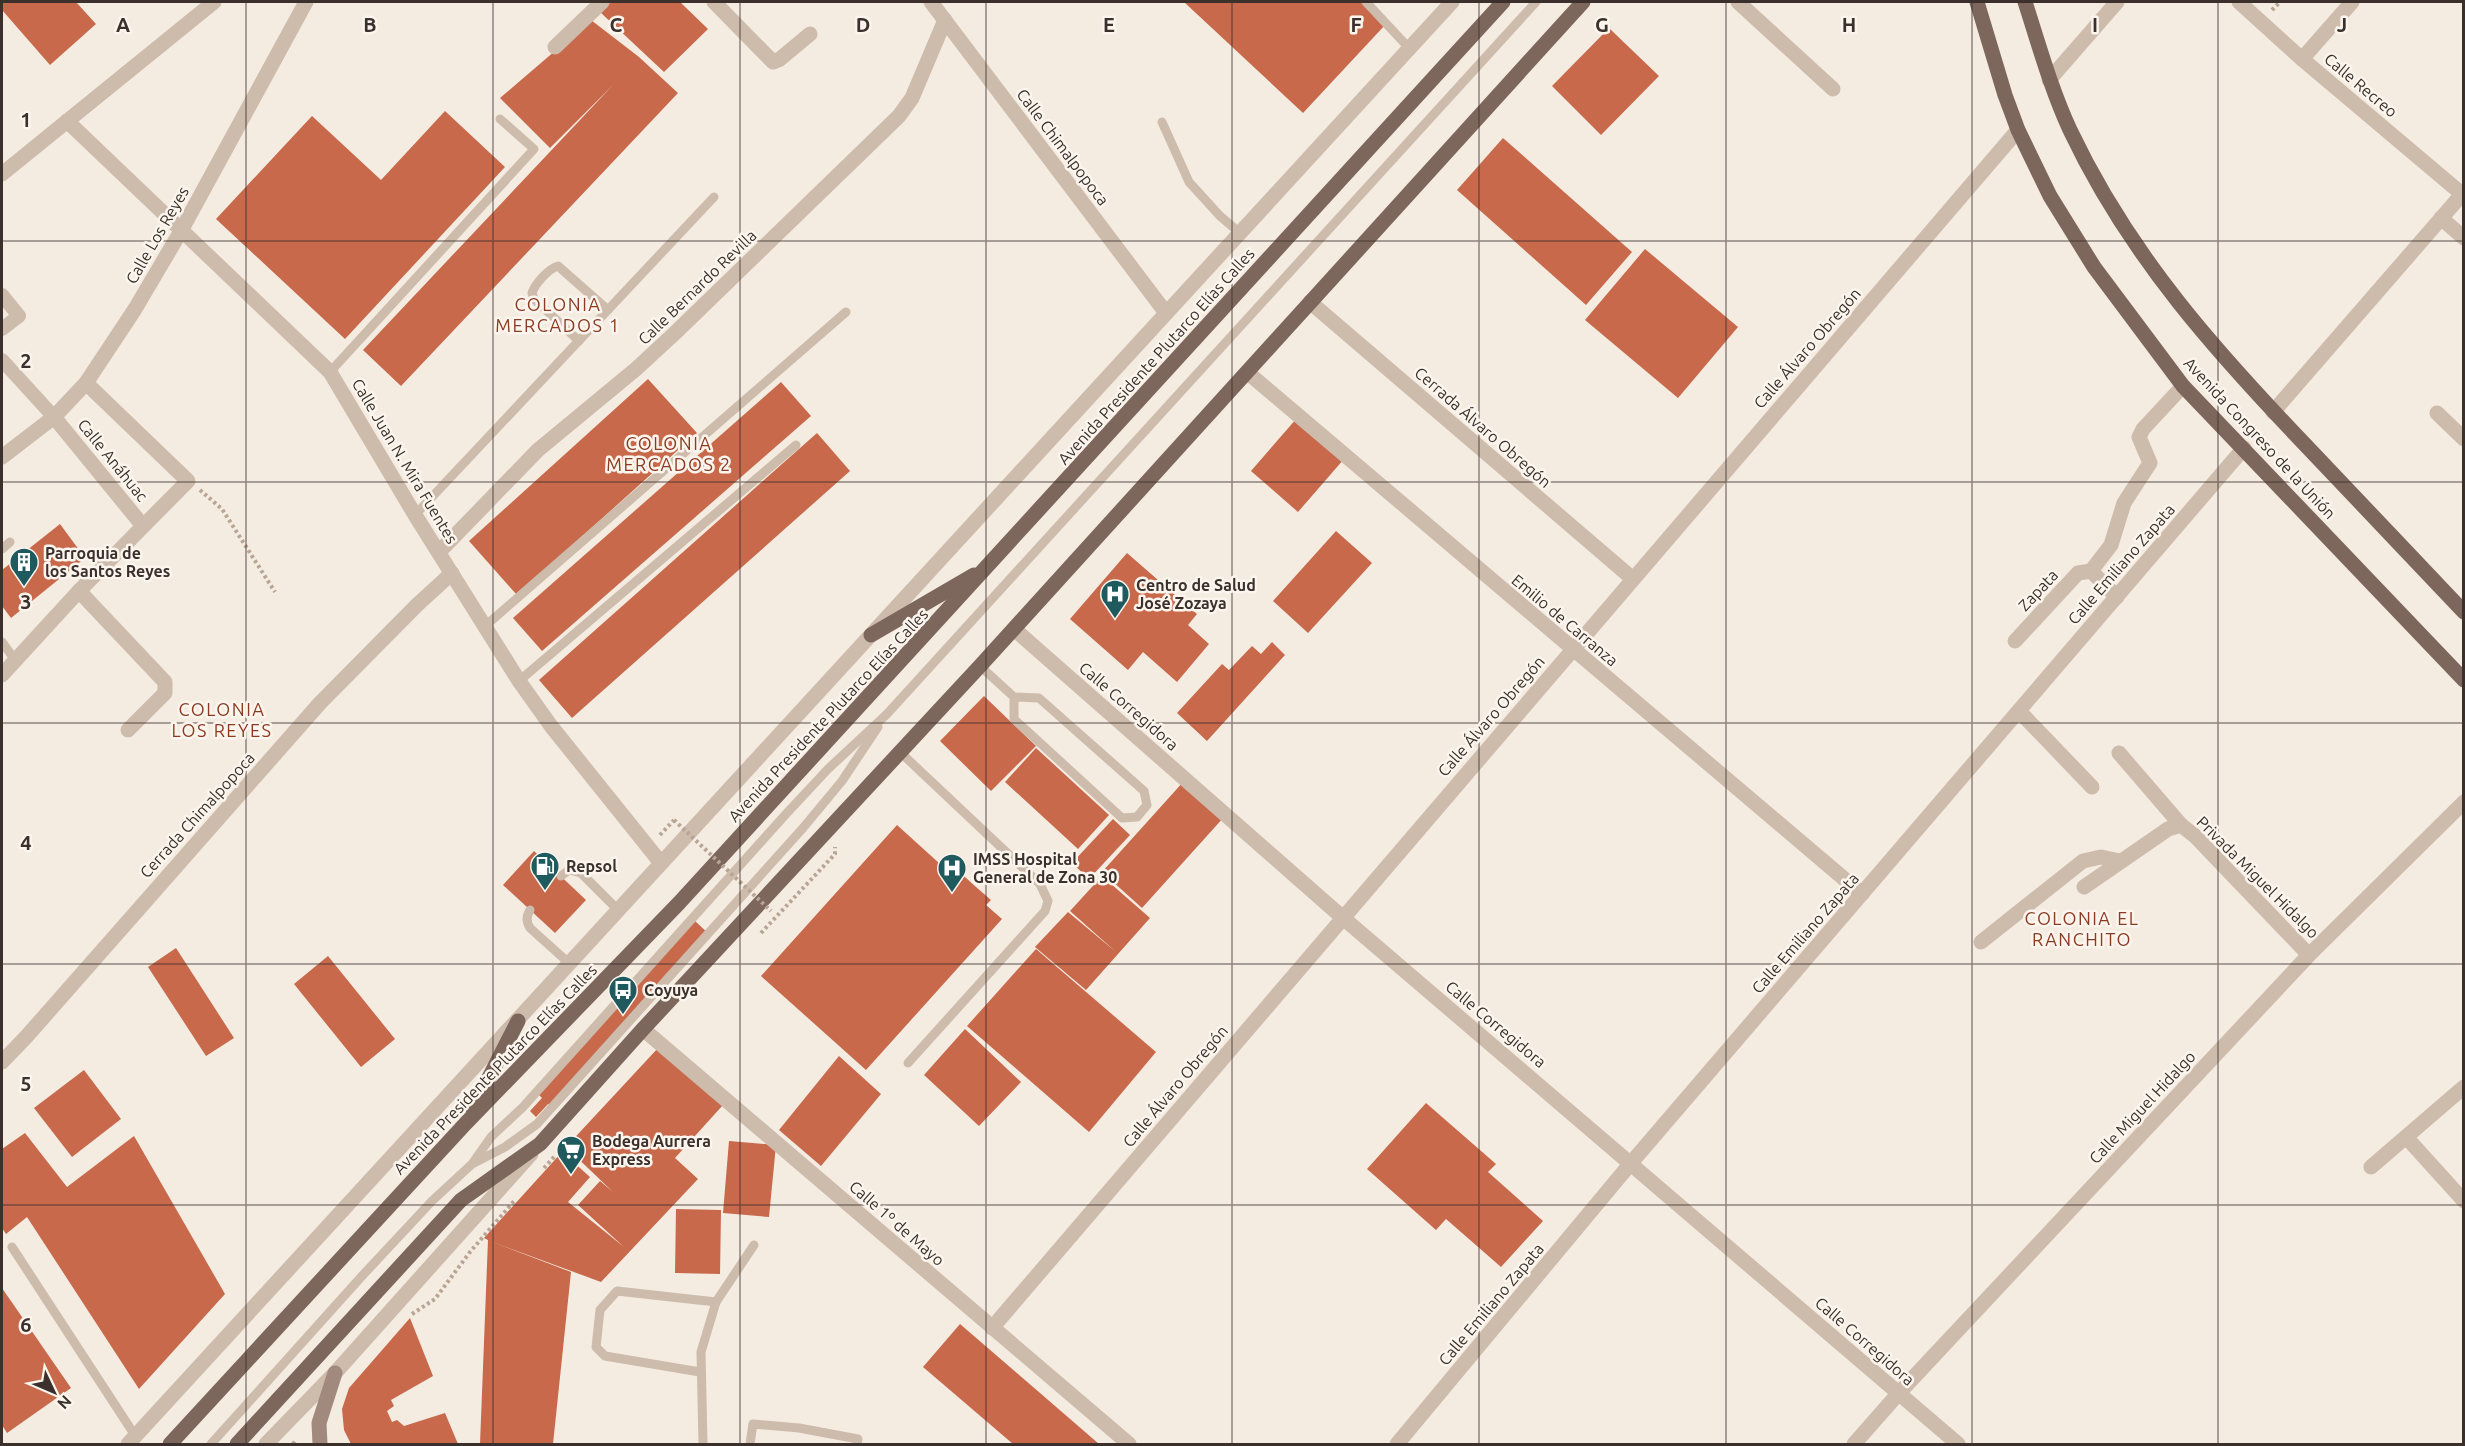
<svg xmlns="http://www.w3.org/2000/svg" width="2465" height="1446" viewBox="0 0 2465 1446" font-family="Ubuntu,sans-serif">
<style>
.building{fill:#c8694b}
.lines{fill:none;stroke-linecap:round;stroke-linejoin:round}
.path{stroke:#b9a596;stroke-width:4;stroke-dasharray:3 3;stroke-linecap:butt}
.service{stroke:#cdbbac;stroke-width:9}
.pedestrian{stroke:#cdbbac;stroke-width:14}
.minor{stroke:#cdbbac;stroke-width:15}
.tertiary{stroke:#cdbbac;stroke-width:15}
.secondary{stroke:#a18a7d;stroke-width:15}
.primary{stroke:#7d675c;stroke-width:15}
.path-bridge{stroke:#b9a596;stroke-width:4;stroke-dasharray:3 3;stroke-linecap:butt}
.grid{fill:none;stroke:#3b302b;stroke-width:1.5;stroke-opacity:0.55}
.labels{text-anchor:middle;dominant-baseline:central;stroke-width:5;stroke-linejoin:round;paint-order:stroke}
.street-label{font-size:16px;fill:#3b302b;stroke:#fbf5ee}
.poi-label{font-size:16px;font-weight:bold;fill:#3b302b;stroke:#fbf5ee;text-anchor:start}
.neighbourhood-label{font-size:18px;letter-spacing:1.5px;fill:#8c3b22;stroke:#fbf5ee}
.grid-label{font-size:20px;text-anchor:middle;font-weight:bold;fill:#3b302b;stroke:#fbf5ee;stroke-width:5;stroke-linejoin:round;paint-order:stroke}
</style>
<rect width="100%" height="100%" fill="#f4ebe1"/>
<!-- building -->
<g class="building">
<polygon points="2,2 76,2 96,24 50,65 2,10"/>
<polygon points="611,2 680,2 708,29 664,72 600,12"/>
<polygon points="1184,2 1361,2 1386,24 1303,113"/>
<polygon points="591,20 639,57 678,93 401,386 363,350 613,85 550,148 500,98"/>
<polygon points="1609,28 1659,76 1601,135 1552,86"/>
<polygon points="445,111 505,167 345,339 216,219 312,116 381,180"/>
<polygon points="1503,138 1632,252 1586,305 1457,190"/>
<polygon points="1645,249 1738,327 1678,398 1585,320"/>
<polygon points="648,379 697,433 517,595 469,541"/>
<polygon points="781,382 811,416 542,651 513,618"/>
<polygon points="1297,418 1344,459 1298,512 1251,471"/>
<polygon points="817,433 850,471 572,718 539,680"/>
<polygon points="60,524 85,558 11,618 2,606 2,570"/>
<polygon points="1336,531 1372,563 1308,633 1273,601"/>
<polygon points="1127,553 1197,614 1188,625 1209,644 1177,682 1143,652 1128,670 1070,619"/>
<polygon points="1272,642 1285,655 1207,741 1177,713 1222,664 1229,670 1252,646 1261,654"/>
<polygon points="984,696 1036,746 991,791 940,741"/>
<polygon points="1036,748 1109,815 1078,849 1005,782"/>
<polygon points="1184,781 1224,817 1142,908 1102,872"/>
<polygon points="1113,819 1130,835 1089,879 1072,863"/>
<polygon points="897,825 950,873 955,868 976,887 991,900 986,905 1002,919 866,1070 761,976"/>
<polygon points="534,851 586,900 555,933 503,885"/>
<polygon points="1102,876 1150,918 1086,990 1035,947 1068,912 1116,952 1070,911"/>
<polygon points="695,921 710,935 553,1108 548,1104 536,1117 530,1111 542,1098 538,1094"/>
<polygon points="176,948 234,1038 206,1056 148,967"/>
<polygon points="1036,949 1156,1052 1089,1132 967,1026"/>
<polygon points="328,956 395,1039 361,1067 294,984"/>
<polygon points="965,1029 1021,1082 979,1126 924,1075"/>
<polygon points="659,1047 723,1105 675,1158 698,1179 601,1282 490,1241 571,1272 553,1444 480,1444 488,1240 484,1238 562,1152 590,1177 568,1202 624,1247 578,1205 600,1181 613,1192 566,1147"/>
<polygon points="839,1056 881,1094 821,1166 779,1130"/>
<polygon points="84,1070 121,1119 72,1157 34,1108"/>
<polygon points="1426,1103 1496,1164 1488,1172 1543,1221 1501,1267 1446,1219 1436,1230 1367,1169"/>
<polygon points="25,1133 67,1187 134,1136 225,1294 139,1389 27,1217 6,1234 2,1228 2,1149"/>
<polygon points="729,1141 776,1145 769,1217 723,1213"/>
<polygon points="676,1209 721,1210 720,1274 675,1273"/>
<polygon points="2,1288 71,1388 7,1433 2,1425"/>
<polygon points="410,1318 433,1376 391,1400 394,1406 387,1411 392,1422 397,1420 404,1426 445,1413 458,1444 351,1444 344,1430 342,1409 349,1388"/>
<polygon points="960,1324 1099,1444 1013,1444 923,1367"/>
</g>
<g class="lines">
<!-- path -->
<g class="path">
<polyline points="2272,10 2280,2"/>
<polyline points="200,490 222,509 275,592"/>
<polyline points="660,835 674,820"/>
<polyline points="761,933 835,854 835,847"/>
<polyline points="544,1168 555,1156"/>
<polyline points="412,1314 435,1299 470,1252 515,1200"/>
<polyline points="293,1444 296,1440"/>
</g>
<!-- service -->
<g class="service">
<polyline points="1366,2 1409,48"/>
<polyline points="1162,122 1189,182 1220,216 1240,233"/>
<path d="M579 341 534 299 532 293C535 284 548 269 558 266L608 310"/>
<polyline points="330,372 534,149 500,119"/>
<polyline points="415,515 714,197"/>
<polyline points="2,549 10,542"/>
<polyline points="484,627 846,312"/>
<polyline points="2,642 15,660"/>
<polyline points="980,666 1014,697 1039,698 1144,791 1147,805 1137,817 1122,818 1014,719 1014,697"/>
<polyline points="519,681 796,445"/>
<polyline points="900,752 1040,884 1048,901 1045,911 908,1063"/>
<polyline points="561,876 569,870 581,873 618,910"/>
<path d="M530 910C526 917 526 921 530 928L570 964"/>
<polyline points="474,1163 505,1147 537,1124 803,828 842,781 878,727"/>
<polyline points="12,1247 136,1437"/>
<polyline points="700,1372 605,1356 596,1347 600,1310 617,1291 716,1302"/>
<polyline points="211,1444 362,1276 432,1201 472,1164 491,1137 523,1107 786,814 828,769 887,714 1536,2"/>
<polyline points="703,1444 701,1352 716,1302 754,1245"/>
<polyline points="750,1444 753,1424 799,1428 858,1439 857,1444"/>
</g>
<!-- pedestrian -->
<g class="pedestrian">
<polyline points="2,295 19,316 2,329"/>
<polyline points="2,360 54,417"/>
</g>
<!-- minor -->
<g class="minor">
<polyline points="714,2 773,62 780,59 810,34"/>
<polyline points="931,2 1166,313"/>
<polyline points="1738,2 1833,89"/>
<polyline points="2239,2 2302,59 2462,194"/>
<polyline points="555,47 602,2"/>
<polyline points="2302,59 2352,2"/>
<polyline points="2049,80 2117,2"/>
<polyline points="67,121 330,372 415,515 519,681 551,726 661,863"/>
<polyline points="2441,218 2464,238"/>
<polyline points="1310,302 1633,579"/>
<polyline points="1247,372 1862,894"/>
<polyline points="2273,412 2464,192"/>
<polyline points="2437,413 2464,439"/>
<polyline points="54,417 143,526"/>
<polyline points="2,457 54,417 86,383 135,309 181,231 306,2"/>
<polyline points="439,552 538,450 636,369 675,333 899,116 912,98 945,20"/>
<polyline points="2091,571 2111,545 2124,503 2150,463 2139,437 2143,429 2183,386"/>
<polyline points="2091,571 2117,597"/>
<polyline points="79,591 165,682 165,693 128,730"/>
<polyline points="1014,629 1342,917 1958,1444"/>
<polyline points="2015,641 2078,573 2091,571"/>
<polyline points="2,675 79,591 188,481 86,383"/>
<polyline points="2019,711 2092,787"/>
<polyline points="2119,753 2181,825"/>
<polyline points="2084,887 2168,829 2181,825 2195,836 2309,955"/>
<polyline points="1981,942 2083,861 2101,857 2120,861"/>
<polyline points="643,1029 1129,1444"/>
<polyline points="2,1062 27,1036 320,703 417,605 452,573"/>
<polyline points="2406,1137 2464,1201"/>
<polyline points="2371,1167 2464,1087"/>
<polyline points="992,1328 2018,130"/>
<polyline points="1397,1444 1631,1163 2244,448"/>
</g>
<!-- tertiary -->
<g class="tertiary">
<polyline points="2,174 214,2"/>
<polyline points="128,1444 1452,2"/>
<polyline points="266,1444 335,1373 531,1154"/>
<polyline points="1854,1444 1898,1394 2309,955 2464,802"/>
</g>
<!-- secondary -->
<polyline class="secondary" points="320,1444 319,1423 335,1373"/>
<!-- primary -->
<g class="primary">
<polyline points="1977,2 2005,95 2018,130 2050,196 2094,267 2183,386 2464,680"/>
<path d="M2025 2C2039 45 2051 89 2070 130 2130 257 2218 354 2314 454 2364 507 2414 559 2464 612"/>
<polyline points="871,635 974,575"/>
<polyline points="473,1109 518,1021"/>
<polyline points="170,1444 466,1123 679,903 1503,2"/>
<polyline points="237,1444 461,1200 540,1144 643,1029 980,666 1583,2"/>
</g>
<!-- path-bridge -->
<polyline class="path-bridge" points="674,820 771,911"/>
</g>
<!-- grid -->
<path class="grid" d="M246 2V1444M493 2V1444M740 2V1444M986 2V1444M1232 2V1444M1479 2V1444M1726 2V1444M1972 2V1444M2218 2V1444M2 241H2464M2 482H2464M2 723H2464M2 964H2464M2 1205H2464"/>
<!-- icons -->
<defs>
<g id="building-pin" transform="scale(1.5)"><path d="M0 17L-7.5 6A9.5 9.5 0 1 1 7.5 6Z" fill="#1f5a5e" stroke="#fbf5ee"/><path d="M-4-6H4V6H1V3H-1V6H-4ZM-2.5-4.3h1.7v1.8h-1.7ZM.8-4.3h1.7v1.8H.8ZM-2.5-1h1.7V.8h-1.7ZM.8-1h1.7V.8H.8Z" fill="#fff"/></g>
<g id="hospital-pin" transform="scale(1.5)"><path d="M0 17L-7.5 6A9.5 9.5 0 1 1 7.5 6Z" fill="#1f5a5e" stroke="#fbf5ee"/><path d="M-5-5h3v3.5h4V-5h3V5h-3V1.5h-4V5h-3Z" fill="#fff"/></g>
<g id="fuel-pin" transform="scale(1.5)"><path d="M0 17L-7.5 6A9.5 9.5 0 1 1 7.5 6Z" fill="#1f5a5e" stroke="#fbf5ee"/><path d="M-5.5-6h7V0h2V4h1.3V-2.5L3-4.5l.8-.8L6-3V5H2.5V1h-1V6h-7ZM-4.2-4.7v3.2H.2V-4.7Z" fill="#fff"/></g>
<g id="bus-pin" transform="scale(1.5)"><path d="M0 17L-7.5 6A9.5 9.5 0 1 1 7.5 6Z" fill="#1f5a5e" stroke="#fbf5ee"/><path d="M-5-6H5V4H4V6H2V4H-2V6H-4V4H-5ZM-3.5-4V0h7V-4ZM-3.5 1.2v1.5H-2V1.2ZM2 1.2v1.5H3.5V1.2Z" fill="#fff"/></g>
<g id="supermarket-pin" transform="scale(1.5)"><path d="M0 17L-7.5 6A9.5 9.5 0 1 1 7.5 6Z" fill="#1f5a5e" stroke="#fbf5ee"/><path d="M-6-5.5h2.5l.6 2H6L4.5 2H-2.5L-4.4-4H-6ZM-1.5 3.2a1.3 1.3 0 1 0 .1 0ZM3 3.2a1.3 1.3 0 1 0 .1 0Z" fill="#fff"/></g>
</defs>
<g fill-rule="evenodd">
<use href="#building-pin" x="24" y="562"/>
<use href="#hospital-pin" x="1115" y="594"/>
<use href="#fuel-pin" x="545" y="866"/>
<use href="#hospital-pin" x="952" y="868"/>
<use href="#bus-pin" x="623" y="990"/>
<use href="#supermarket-pin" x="571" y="1150"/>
</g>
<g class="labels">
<!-- street labels -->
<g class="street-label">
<text transform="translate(2361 85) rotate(40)">Calle Recreo</text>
<text transform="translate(1063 147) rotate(53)">Calle Chimalpopoca</text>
<text transform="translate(157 235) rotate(-60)">Calle Los Reyes</text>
<text transform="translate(697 287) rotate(-44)">Calle Bernardo Revilla</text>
<text transform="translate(1807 348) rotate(-49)">Calle Álvaro Obregón</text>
<text transform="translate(1156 356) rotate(-48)">Avenida Presidente Plutarco Elías Calles</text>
<text transform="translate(1483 427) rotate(41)">Cerrada Álvaro Obregón</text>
<text transform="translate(2260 438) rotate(47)">Avenida Congreso de la Unión</text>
<text transform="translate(113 460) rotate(51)">Calle Anáhuac</text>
<text transform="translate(405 461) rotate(59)">Calle Juan N. Mira Fuentes</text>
<text transform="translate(2121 564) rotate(-49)">Calle Emiliano Zapata</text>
<text transform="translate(2038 590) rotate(-47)">Zapata</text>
<text transform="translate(1565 620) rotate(40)">Emilio de Carranza</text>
<text transform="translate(1129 706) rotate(41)">Calle Corregidora</text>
<text transform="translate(828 715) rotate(-47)">Avenida Presidente Plutarco Elías Calles</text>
<text transform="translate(1491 716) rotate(-49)">Calle Álvaro Obregón</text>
<text transform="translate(197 815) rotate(-48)">Cerrada Chimalpopoca</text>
<text transform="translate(2258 877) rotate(45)">Privada Miguel Hidalgo</text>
<text transform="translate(1805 933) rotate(-49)">Calle Emiliano Zapata</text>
<text transform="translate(1496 1024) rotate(40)">Calle Corregidora</text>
<text transform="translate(495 1069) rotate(-46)">Avenida Presidente Plutarco Elías Calles</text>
<text transform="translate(1175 1086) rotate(-50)">Calle Álvaro Obregón</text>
<text transform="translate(2142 1107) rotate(-47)">Calle Miguel Hidalgo</text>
<text transform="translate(897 1223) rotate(41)">Calle 1º de Mayo</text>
<text transform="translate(1491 1304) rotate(-50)">Calle Emiliano Zapata</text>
<text transform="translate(1865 1341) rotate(41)">Calle Corregidora</text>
</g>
<!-- poi labels -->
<g class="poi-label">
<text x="45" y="553">Parroquia de<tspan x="45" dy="18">los Santos Reyes</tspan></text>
<text x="1136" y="585">Centro de Salud<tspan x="1136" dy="18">José Zozaya</tspan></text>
<text x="973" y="859">IMSS Hospital<tspan x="973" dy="18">General de Zona 30</tspan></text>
<text x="566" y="866">Repsol</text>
<text x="644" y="990">Coyuya</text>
<text x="592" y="1141">Bodega Aurrera<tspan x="592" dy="18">Express</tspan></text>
</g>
<!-- neighbourhood labels -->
<g class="neighbourhood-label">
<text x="558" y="304">COLONIA<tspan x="558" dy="21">MERCADOS 1</tspan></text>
<text x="669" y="443">COLONIA<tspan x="669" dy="21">MERCADOS 2</tspan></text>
<text x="222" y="709">COLONIA<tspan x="222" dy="21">LOS REYES</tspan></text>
<text x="2082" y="918">COLONIA EL<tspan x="2082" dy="21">RANCHITO</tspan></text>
</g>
</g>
<g class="grid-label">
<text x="123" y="32">A</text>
<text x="370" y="32">B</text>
<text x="616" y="32">C</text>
<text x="863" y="32">D</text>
<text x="1109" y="32">E</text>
<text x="1356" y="32">F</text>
<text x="1602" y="32">G</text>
<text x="1849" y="32">H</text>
<text x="2095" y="32">I</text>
<text x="2342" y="32">J</text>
<text x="26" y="127">1</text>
<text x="26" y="368">2</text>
<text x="26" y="609">3</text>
<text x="26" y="850">4</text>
<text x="26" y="1091">5</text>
<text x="26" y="1332">6</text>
</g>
<!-- border -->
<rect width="2465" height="1446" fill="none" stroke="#3b302b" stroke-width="6"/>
<!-- north arrow -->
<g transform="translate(54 1392) rotate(134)" stroke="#fbf5ee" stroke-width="4.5" paint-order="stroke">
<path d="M0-4.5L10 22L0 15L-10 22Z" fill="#3b302b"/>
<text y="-9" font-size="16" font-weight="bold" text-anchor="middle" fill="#3b302b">N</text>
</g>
</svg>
